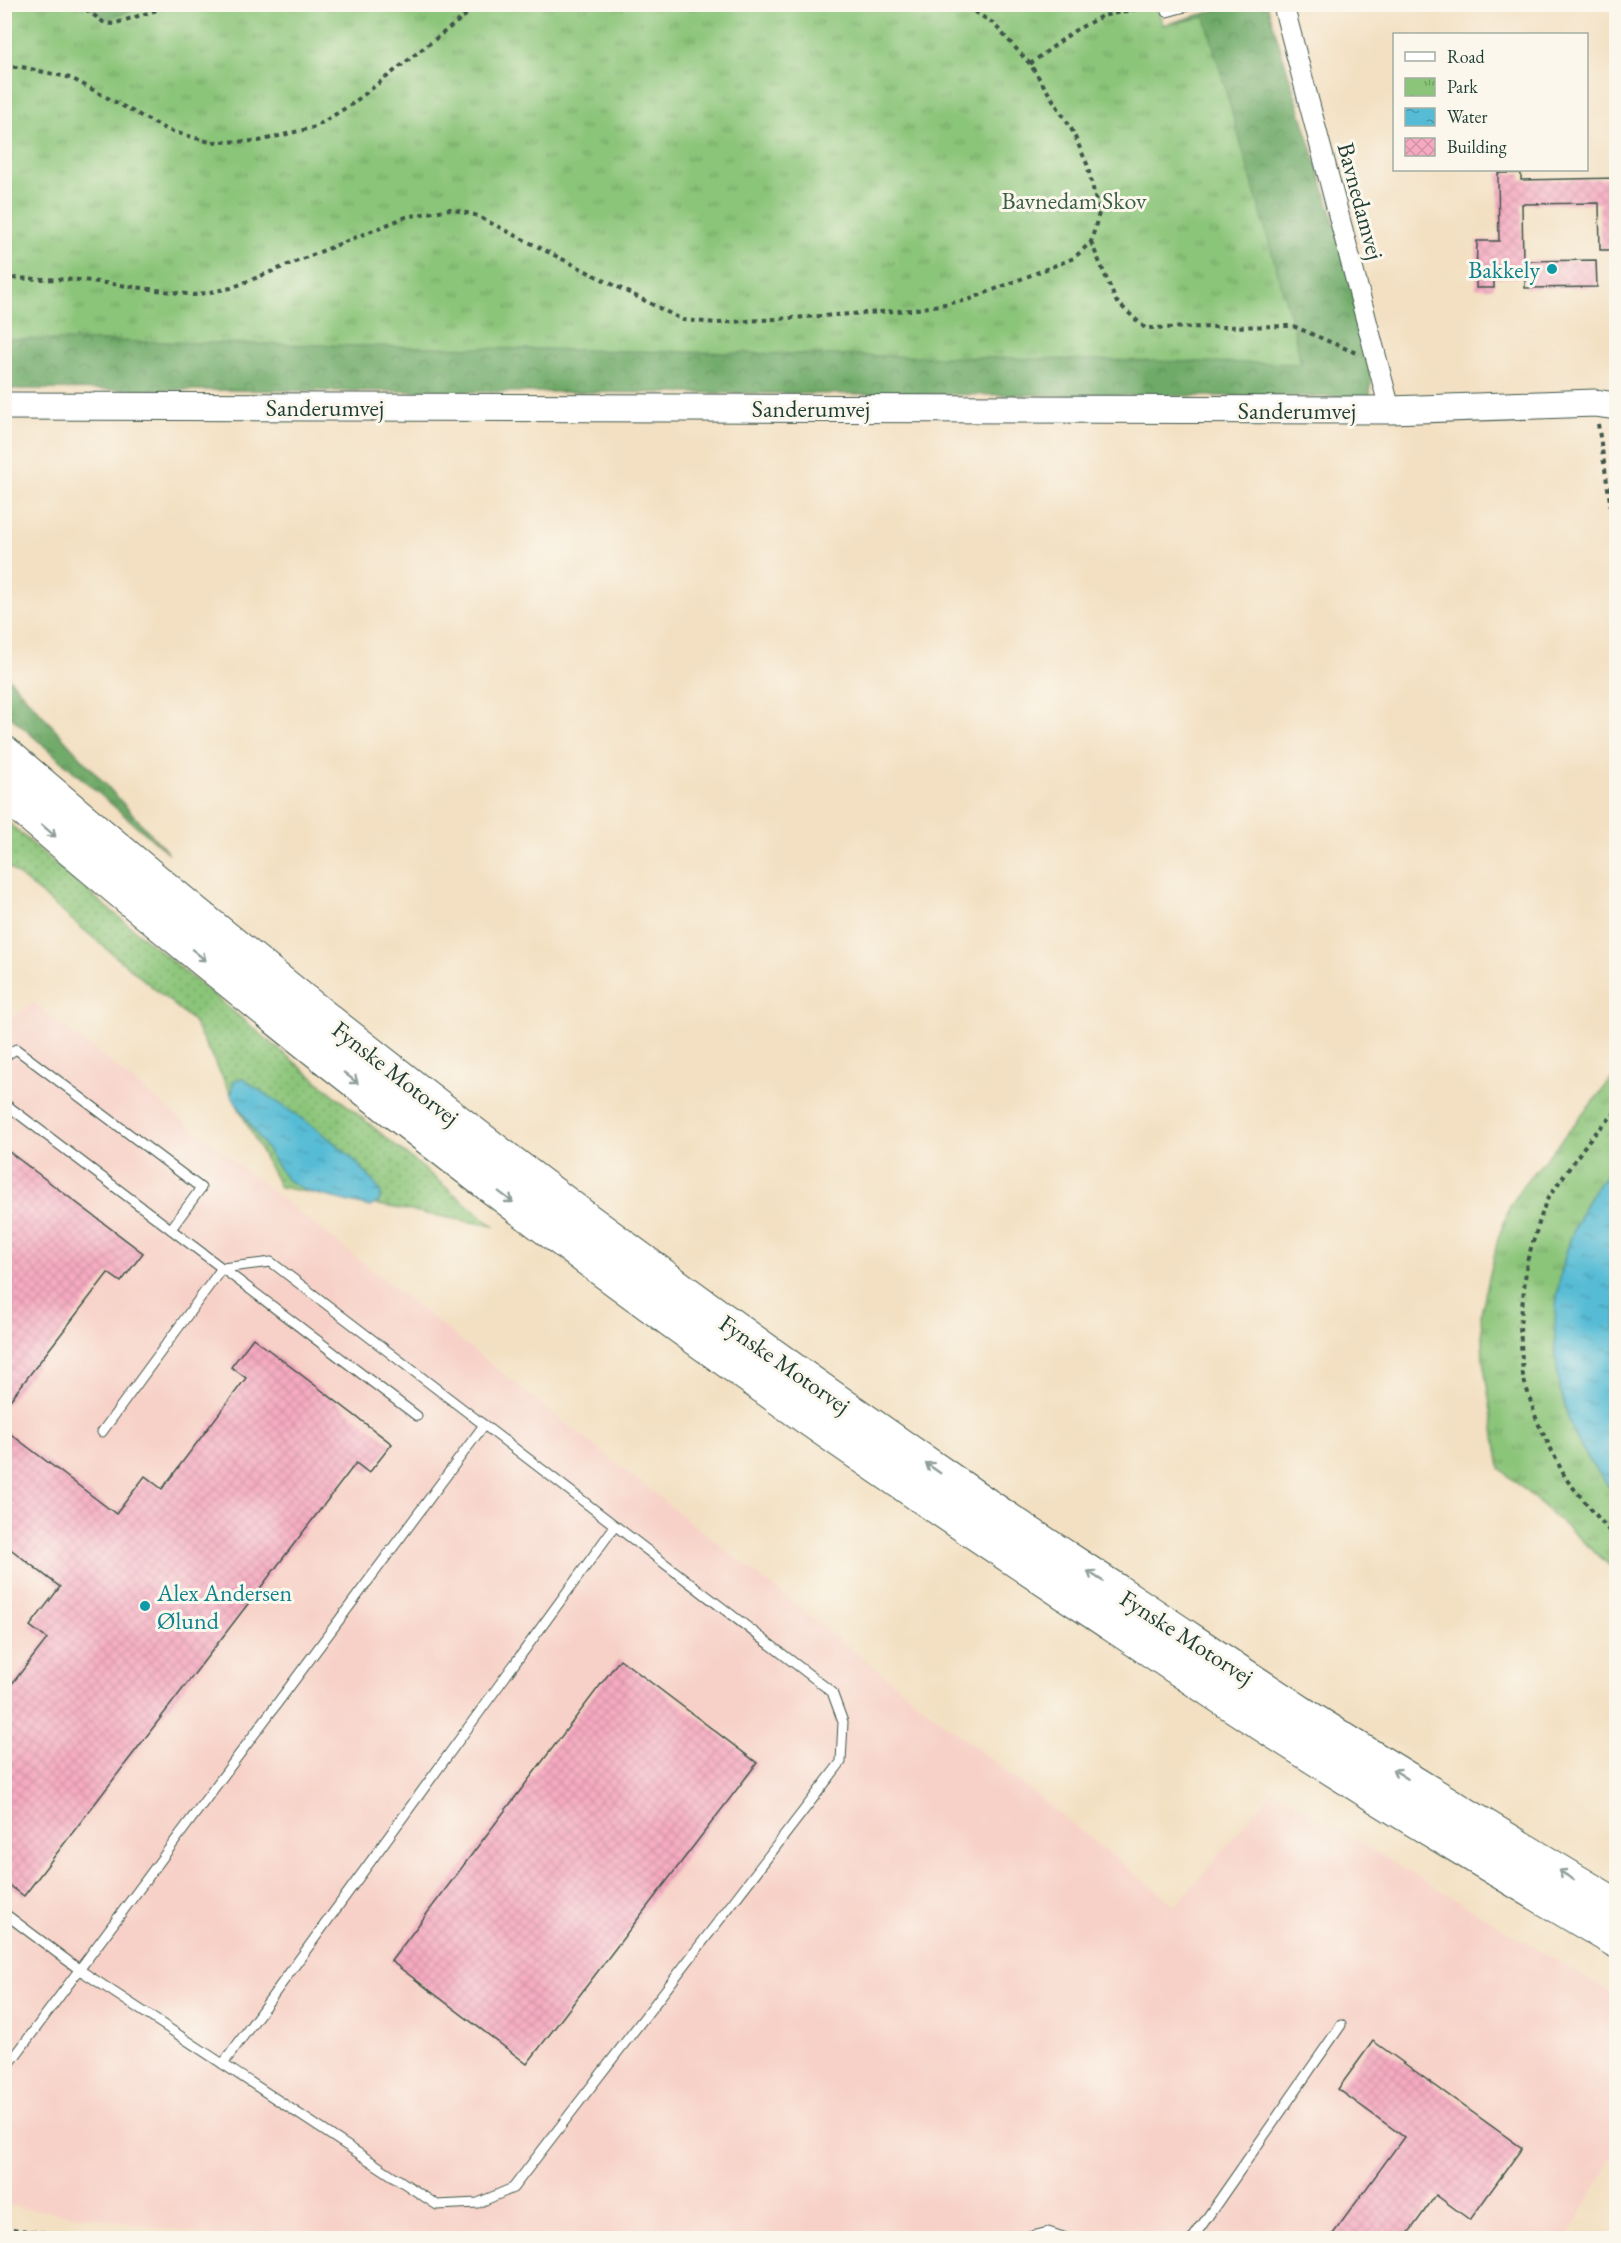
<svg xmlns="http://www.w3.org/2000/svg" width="1621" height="2243" viewBox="0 0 1621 2243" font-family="'EB Garamond',serif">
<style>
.built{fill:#f7d1c7}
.grass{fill:url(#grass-dots);stroke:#558156;stroke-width:1.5}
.forest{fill:url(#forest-crowns);stroke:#48744e;stroke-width:1.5}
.park{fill:url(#park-tufts);stroke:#558156;stroke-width:1.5}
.water{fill:url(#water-ripples);stroke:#3a7c84;stroke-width:1.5}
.building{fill:url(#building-cross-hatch)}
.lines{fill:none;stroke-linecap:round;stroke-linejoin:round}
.lane-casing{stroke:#3f5549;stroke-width:11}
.street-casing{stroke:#3f5549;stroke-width:22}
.secondary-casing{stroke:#3f5549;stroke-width:29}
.highway-casing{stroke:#3f5549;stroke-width:35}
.path{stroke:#3f5549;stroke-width:4;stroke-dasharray:4.5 4.5;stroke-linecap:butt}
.lane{stroke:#fff;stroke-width:9}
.street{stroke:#fff;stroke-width:20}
.secondary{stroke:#fff;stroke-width:27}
.highway{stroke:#fff;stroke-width:33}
.oneway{stroke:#8f9e9a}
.culture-dot{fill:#0f9aa8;stroke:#fbf7ec;stroke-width:2}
.labels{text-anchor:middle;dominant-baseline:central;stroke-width:6;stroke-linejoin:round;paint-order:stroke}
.park-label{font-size:24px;fill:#3a5f45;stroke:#fbf7ec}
.street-label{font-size:24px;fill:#1f3d34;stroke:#fbf7ec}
.culture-label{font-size:24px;fill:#0d838f;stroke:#fbf7ec;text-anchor:end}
</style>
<defs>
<pattern id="grass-dots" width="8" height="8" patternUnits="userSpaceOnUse" patternTransform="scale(1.5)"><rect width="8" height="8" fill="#8bc579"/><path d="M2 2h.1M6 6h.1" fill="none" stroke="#71a164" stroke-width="1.8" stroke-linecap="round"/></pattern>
<pattern id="forest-crowns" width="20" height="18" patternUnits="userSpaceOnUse" patternTransform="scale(1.5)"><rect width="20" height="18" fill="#70aa69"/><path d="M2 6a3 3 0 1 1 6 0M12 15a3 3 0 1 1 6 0" fill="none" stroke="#5b8c57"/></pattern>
<pattern id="park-tufts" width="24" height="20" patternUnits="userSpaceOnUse" patternTransform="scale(1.5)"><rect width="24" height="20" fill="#8bc579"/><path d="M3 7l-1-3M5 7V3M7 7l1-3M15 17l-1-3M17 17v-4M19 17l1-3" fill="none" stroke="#71a164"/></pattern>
<pattern id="water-ripples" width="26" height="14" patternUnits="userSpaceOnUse" patternTransform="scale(1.5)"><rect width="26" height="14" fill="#56bcd5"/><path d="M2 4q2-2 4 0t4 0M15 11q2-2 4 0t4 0" fill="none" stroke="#479aae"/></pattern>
<pattern id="building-cross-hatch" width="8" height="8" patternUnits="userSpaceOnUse" patternTransform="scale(1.5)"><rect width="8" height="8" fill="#f6aac1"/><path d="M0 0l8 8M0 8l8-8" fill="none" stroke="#d293a6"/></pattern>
</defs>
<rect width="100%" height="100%" fill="#fbf7ec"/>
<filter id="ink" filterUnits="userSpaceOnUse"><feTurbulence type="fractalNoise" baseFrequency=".0167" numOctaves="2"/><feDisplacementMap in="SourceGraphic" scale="12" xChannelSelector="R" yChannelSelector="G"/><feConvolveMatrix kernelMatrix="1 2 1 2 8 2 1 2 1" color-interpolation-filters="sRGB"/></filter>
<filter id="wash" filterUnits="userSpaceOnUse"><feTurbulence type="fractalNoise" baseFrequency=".008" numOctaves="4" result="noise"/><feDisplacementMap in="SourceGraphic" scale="24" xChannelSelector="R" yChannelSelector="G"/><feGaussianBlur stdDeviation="1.35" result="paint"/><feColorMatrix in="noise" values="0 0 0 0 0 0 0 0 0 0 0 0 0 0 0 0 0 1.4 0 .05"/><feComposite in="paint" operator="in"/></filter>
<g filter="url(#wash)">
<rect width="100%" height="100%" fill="#f3e0c2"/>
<!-- built -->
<polygon class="built" points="33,1002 1176,1906 1273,1790 1616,1996 1616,2149 1568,2238 222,2238 209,2235 5,2205 4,1024"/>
<!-- grass -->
<polygon class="grass" points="4,819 69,876 493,1226 280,1187 193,1021 5,864"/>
<!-- forest -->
<g class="forest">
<polygon points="5,4 1156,4 1163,25 1234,5 1267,5 1373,346 1370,397 5,389"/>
<polygon points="4,674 5,674 169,854 5,712"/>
</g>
<!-- park -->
<g class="park">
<polygon points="147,5 1156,4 1163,25 1205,17 1293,326 1301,364 5,339 5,5 86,5 108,19"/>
<polygon points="1616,1074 1616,1571 1500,1468 1483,1360 1481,1313 1498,1239 1510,1206 1523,1186"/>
</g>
<!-- water -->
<g class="water">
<path d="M243 1079C289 1111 352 1146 381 1193L379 1202 370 1207 306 1191 286 1179 231 1095 234 1080Z"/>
<path d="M1616 1162V1495C1601 1477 1579 1448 1571 1426 1544 1352 1551 1263 1591 1195 1598 1183 1608 1173 1616 1162Z"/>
</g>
<g id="blocks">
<!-- building -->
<g class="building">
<polygon points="1498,173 1521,173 1521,180 1617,178 1617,250 1600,250 1599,203 1522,204 1523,261 1596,260 1597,287 1525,288 1525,277 1494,278 1494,288 1476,288 1477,241 1499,241"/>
<polygon points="4,1148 143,1253 121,1282 108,1273 4,1408"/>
<polygon points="253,1338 392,1444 369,1473 356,1463 24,1896 4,1881 4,1694 47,1639 30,1626 60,1587 4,1544 4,1429 116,1514 145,1476 162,1489 246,1378 231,1367"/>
<polygon points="620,1659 757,1763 527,2064 391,1961"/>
<polygon points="1373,2041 1522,2148 1470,2220 1436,2195 1405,2238 1330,2238 1404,2137 1338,2089"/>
</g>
</g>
</g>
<g filter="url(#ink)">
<use href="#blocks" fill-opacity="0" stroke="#3f5549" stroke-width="1.5"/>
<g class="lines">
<!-- lane casing -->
<g class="lane-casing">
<g id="lane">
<polyline points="1165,4 1167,12 1196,4"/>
<polyline points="4,1057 16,1049 201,1188 171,1229"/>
<polyline points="4,1103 222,1268 271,1262 484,1425 4,2071"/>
<polyline points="102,1432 222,1268 417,1416"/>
<polyline points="4,1913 80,1970 437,2205 478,2203 513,2188 841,1762 843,1722 832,1692 484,1425"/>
<polyline points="223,2064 615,1526"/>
<polyline points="1025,2238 1048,2232 1066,2238"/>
<polyline points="1193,2238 1341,2025"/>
</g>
</g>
<!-- street casing -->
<g class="street-casing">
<polyline id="street" points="1283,4 1390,410"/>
</g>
<!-- secondary casing -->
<g class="secondary-casing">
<polyline id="secondary" points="4,406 1390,410 1595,403 1616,406"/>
</g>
<!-- highway casing -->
<g class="highway-casing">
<g id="highway">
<path d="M4 752C309 1015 629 1259 961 1487 1012 1523 1066 1557 1119 1592 1180 1632 1240 1673 1302 1713 1406 1779 1511 1842 1616 1905"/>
<path d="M4 793C251 1005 508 1206 773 1394 884 1473 997 1548 1111 1624 1169 1662 1226 1702 1285 1739 1394 1809 1505 1875 1616 1941"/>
</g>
</g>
<!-- path -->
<g class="path">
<polyline points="79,4 103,22 113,24 176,4"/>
<polyline points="1030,64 1074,31 1102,16 1152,6"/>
<polyline points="4,67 22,67 71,78 167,130 210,142 259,141 315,127 352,104 480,4"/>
<polyline points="1091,242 1116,301 1145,328 1293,326 1356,353"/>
<polyline points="4,278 83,280 194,295 231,288 406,217 450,209 475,215 683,320 717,323 911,310 968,300 1074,258 1091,242 1099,213 1087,164 1071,128 1030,64 993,23 961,4"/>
<polyline points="1598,424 1616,540"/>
<polyline points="1616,1112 1589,1140 1546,1201 1527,1261 1520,1326 1523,1377 1537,1421 1566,1479 1616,1539"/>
<polyline points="4,2228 87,2238"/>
<polyline points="130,2238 139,2238"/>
</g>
<!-- lane -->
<use href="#lane" class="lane"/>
<!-- street -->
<use href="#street" class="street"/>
<!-- secondary -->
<use href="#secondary" class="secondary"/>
<!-- highway -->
<use href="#highway" class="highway"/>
</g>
<!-- one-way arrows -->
<defs><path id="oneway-shaft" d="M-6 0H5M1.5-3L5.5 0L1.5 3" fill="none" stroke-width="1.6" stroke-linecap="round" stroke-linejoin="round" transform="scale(1.5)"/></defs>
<g class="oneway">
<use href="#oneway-shaft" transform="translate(49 831) rotate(41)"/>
<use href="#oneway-shaft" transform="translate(199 955) rotate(39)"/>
<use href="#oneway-shaft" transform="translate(351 1078) rotate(38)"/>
<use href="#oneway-shaft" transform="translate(506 1197) rotate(37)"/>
<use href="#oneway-shaft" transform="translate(933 1468) rotate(-145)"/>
<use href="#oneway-shaft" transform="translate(1095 1576) rotate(-147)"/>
<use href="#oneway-shaft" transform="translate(1400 1774) rotate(-148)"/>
<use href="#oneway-shaft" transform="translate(1566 1875) rotate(-149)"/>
</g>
</g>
<!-- markers -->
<g class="culture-dot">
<circle cx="1552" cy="269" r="6"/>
<circle cx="145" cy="1606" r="6"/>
</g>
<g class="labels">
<!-- park labels -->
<g class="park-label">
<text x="1074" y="200">Bavnedam Skov</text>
</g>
<!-- street labels -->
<g class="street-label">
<text transform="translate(1361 201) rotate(75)">Bavnedamvej</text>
<text x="325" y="407">Sanderumvej</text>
<text x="811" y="408">Sanderumvej</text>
<text x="1297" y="410">Sanderumvej</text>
<text transform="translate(396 1073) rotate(38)">Fynske Motorvej</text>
<text transform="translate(785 1364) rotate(35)">Fynske Motorvej</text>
<text transform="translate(1187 1637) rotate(33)">Fynske Motorvej</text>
</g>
<!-- culture labels -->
<g class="culture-label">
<text x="1540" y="269">Bakkely</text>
<text x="157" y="1592" text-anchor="start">Alex Andersen<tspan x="157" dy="28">Ølund</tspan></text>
</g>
</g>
<!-- margin -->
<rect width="1621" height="2243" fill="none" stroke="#fbf7ec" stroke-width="24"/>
<!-- legend -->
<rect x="1393" y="33" width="195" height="138" fill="#fbf7ec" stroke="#a3ada2" stroke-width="1.5"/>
<rect x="1405" y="52" width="30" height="9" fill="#ffffff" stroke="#a3ada2" stroke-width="1.5"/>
<text x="1447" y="63" font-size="18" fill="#1f3d34">Road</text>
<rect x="1405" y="78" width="30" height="18" fill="url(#park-tufts)" stroke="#a3ada2" stroke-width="1.5"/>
<text x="1447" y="93" font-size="18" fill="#1f3d34">Park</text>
<rect x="1405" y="108" width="30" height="18" fill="url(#water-ripples)" stroke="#a3ada2" stroke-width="1.5"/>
<text x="1447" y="123" font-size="18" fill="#1f3d34">Water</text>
<rect x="1405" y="138" width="30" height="18" fill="url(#building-cross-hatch)" stroke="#a3ada2" stroke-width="1.5"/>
<text x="1447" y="153" font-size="18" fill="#1f3d34">Building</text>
</svg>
